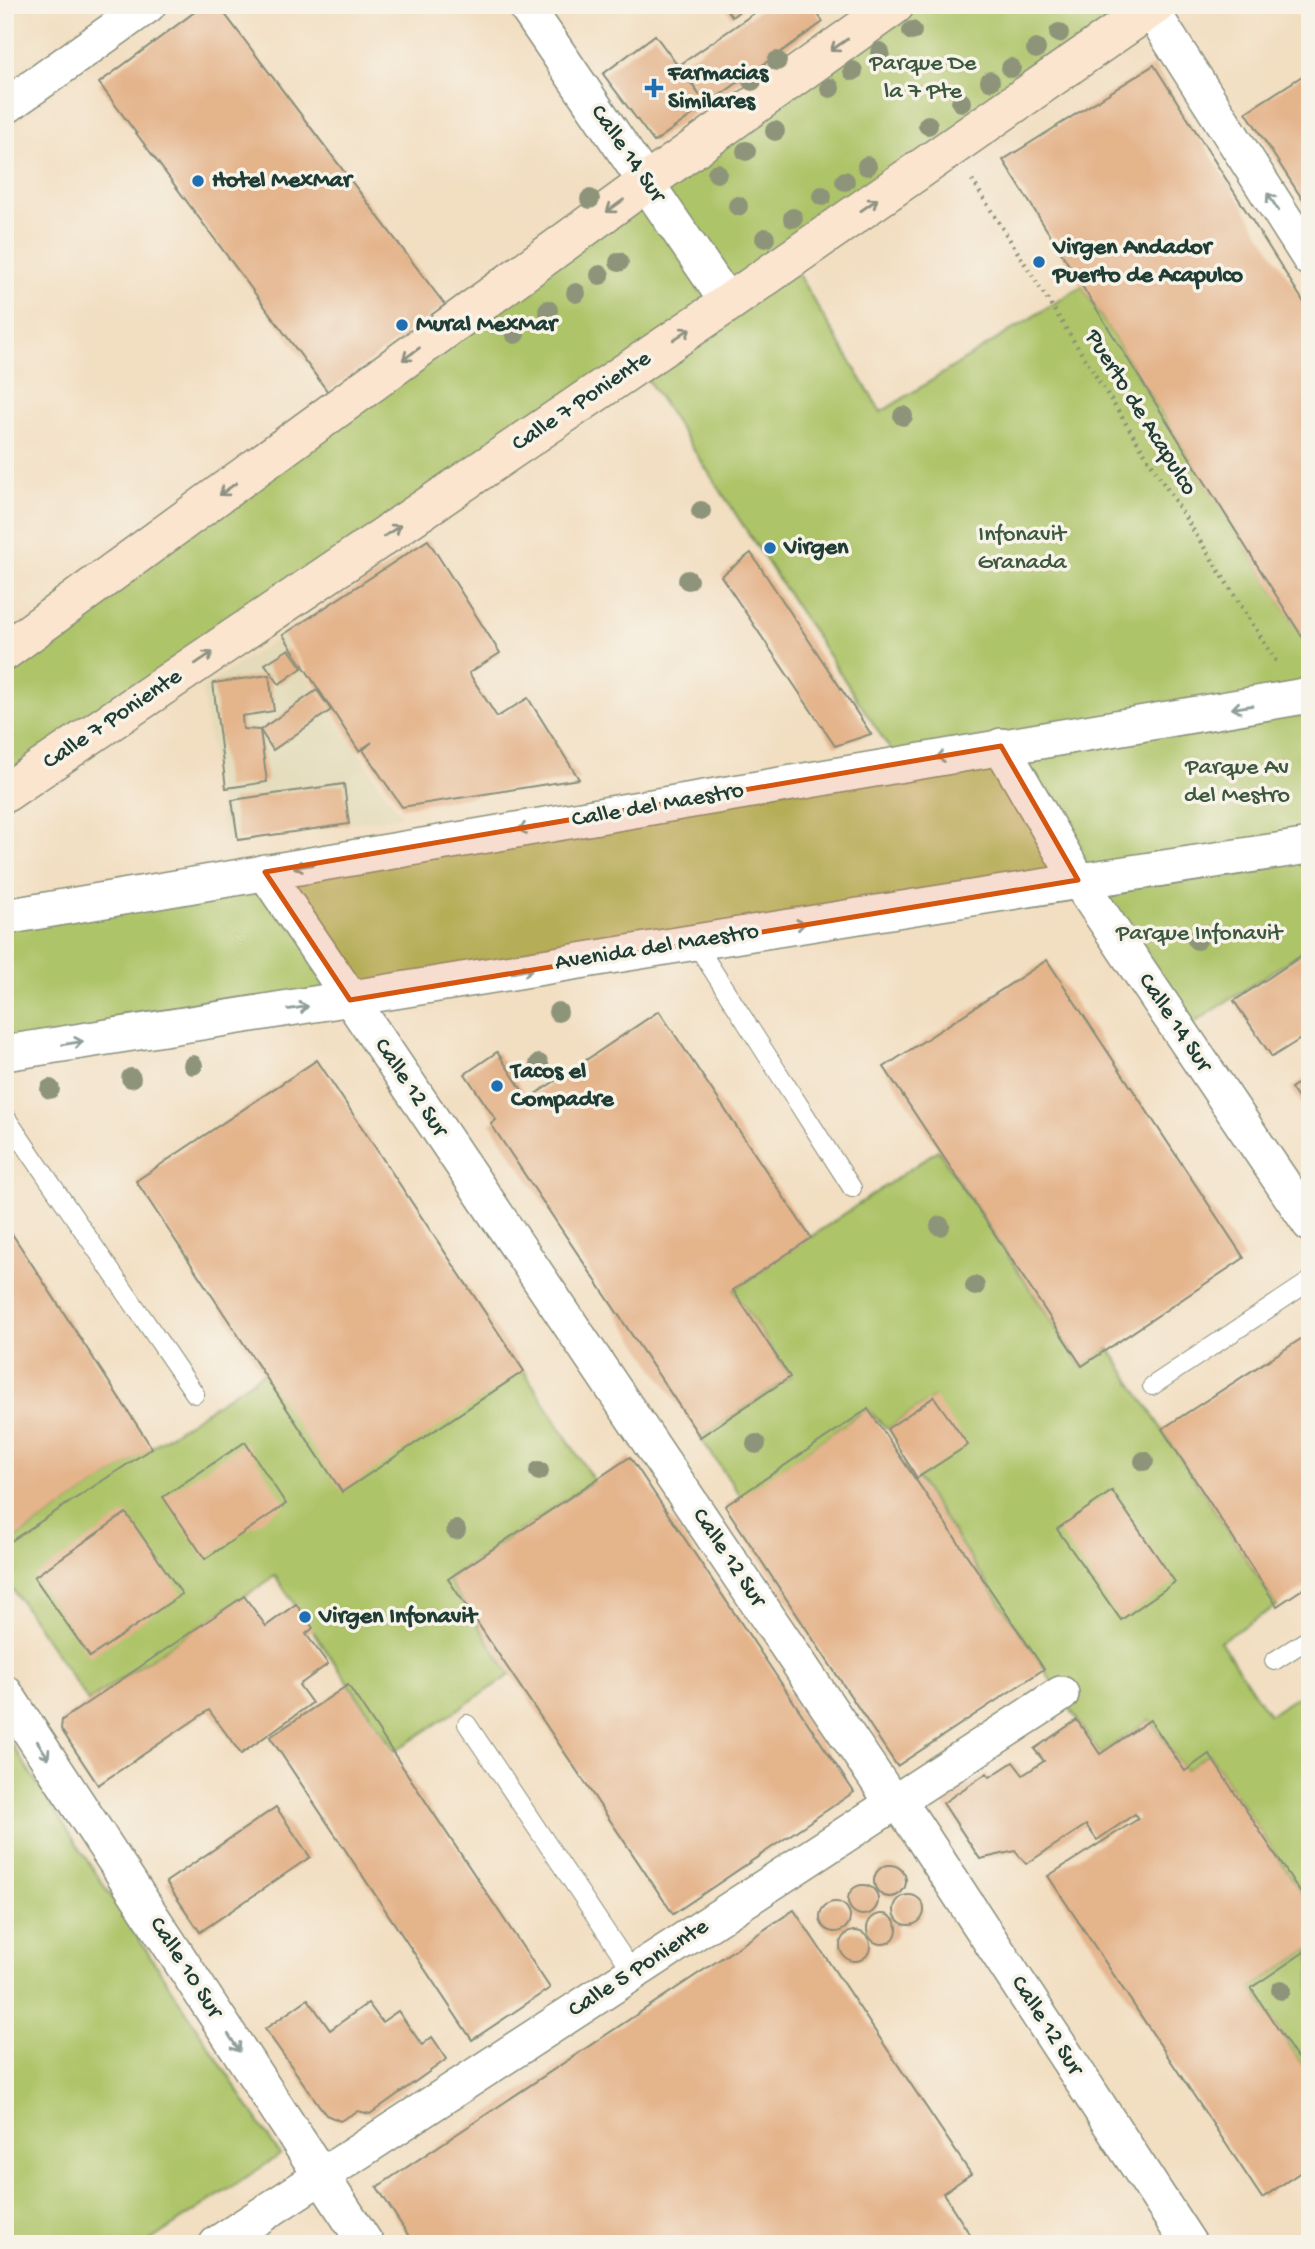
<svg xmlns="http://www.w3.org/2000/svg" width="1315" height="2249" viewBox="0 0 1315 2249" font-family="'Gochi Hand',sans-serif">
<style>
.built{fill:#e3dbba}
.green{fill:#aec469;stroke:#66804e;stroke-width:2}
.building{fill:#e4b48b}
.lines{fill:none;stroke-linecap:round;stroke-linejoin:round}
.service-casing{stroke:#888e7a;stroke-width:20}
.minor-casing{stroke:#888e7a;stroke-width:38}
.secondary-casing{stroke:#888e7a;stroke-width:41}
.path{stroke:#888e7a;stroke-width:4.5;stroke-dasharray:2 5;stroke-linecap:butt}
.service{stroke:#fff;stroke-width:18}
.minor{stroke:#fff;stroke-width:35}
.secondary{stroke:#fbe5cf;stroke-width:38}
.tree{fill:#8e947a}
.oneway{stroke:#8d9182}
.oneway2{stroke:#8f9e9a}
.marked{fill:#d45610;fill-opacity:0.2;stroke:#d45610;stroke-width:5;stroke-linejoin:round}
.poi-dot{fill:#1f6fb2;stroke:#f7f3e8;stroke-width:2.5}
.labels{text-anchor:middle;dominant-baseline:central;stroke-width:7;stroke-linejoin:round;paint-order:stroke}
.park-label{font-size:24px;fill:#3c583f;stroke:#f7f3e8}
.poi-label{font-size:24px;font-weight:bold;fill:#1f3d34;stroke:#f7f3e8;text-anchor:start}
.street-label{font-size:24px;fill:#1f3d34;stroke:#f7f3e8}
</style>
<rect width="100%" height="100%" fill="#f7f3e8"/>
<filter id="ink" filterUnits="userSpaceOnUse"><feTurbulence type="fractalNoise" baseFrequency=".0143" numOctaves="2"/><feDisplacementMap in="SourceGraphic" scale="14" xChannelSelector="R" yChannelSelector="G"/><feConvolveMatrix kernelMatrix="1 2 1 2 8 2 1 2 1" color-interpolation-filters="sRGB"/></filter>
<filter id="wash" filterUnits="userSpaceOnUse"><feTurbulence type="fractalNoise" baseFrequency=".00686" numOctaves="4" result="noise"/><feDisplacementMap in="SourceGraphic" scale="28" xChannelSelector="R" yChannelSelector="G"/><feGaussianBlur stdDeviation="1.57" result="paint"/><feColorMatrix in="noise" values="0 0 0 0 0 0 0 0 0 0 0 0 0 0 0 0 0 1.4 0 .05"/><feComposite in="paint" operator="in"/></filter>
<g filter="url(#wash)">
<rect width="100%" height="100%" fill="#f2dec1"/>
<!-- built -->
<polygon class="built" points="283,635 289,649 401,816 224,842 202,688"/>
<!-- green -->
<g class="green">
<polygon points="900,5 1156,5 790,261 881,412 1082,286 1306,642 1310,641 1310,695 897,760 638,365 5,783 5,654"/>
<polygon points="1310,697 1310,845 5,1049 5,928"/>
<polygon points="1310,847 1310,947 1180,1032 1078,880"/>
<polygon points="938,1150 1081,1366 1109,1348 1277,1606 1220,1641 1269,1715 1310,1689 1310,1907 1209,1754 1185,1771 1150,1720 1100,1754 917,1478 933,1398 887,1429 867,1409 741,1497 700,1437 790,1377 733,1290"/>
<polygon points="524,1371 594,1481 448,1579 510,1675 395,1751 275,1576 88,1701 5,1578 5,1545 263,1373"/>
<polygon points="5,1734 280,2155 145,2244 5,2244"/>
<polygon points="1310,1948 1310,2071 1307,2073 1251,1988"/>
</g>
<g id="blocks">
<!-- building -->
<g class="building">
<polygon points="204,5 218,5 445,305 328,392 99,83"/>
<polygon points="723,5 747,5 732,17"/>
<polygon points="766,5 812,5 823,22 654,142 603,74 655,35 700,96 681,64"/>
<polygon points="1154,65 1310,312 1310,641 1306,643 1003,160"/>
<polygon points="1310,71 1310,211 1246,112"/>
<polygon points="428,540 500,653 469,673 497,717 528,698 579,779 402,807 363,750 372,742 359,751 283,635"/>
<polygon points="751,553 871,734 835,746 721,576"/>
<polygon points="289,649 302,668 279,684 265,664"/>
<polygon points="269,675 274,711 242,716 243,729 260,730 267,782 226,788 213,683"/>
<polygon points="317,690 331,710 273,750 260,730"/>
<polygon points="344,784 349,824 238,840 232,800"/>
<polygon points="1310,950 1310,1033 1272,1057 1234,1001"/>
<polygon points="1047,960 1244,1258 1082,1366 884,1067"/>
<polygon points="659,1011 811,1238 733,1290 790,1377 700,1437 491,1124 496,1120 465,1074 497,1052 528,1099"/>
<polygon points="317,1060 524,1371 342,1492 136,1181"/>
<polygon points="1310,1075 1310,1116 1291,1088"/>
<polygon points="5,1223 152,1448 5,1545"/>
<polygon points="1310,1333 1310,1584 1277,1606 1162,1429"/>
<polygon points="934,1397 968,1445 917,1478 887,1429"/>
<polygon points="868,1409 1044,1669 897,1766 725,1506"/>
<polygon points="245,1442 286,1504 205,1559 163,1497"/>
<polygon points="630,1457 854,1792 673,1914 448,1579"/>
<polygon points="1112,1491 1175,1582 1121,1620 1057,1529"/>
<polygon points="126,1513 182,1594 90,1657 34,1577"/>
<polygon points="244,1596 266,1626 296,1604 313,1628 306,1634 328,1664 299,1685 312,1703 241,1754 209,1710 98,1785 61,1729 62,1720"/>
<polygon points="348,1685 550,1988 472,2040 270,1737"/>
<polygon points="1077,1720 1100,1754 1150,1720 1185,1771 1209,1754 1310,1907 1310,1948 1251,1988 1307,2073 1310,2071 1310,2166 1262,2198 1048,1876 1138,1819 1135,1814 1097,1840 1086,1825 1026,1864 1015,1851 980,1859 943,1803 987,1773 990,1777 1013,1762 1023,1775 1044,1761 1034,1749"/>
<polygon points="276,1807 310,1857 200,1932 166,1882"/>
<circle cx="890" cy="1881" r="16"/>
<circle cx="863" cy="1900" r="15"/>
<circle cx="909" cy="1910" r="15"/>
<circle cx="835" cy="1917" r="15"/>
<polygon points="794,1910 971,2174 943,2193 976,2244 414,2244 377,2187"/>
<circle cx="882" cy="1929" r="15"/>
<circle cx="855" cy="1946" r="15"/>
<polygon points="308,1999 330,2030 368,2003 382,2022 398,2011 422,2045 432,2037 447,2059 370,2114 358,2111 340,2121 326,2115 265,2029"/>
</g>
</g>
</g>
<g filter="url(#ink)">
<use href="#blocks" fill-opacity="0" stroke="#888e7a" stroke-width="2"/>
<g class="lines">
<!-- service casing -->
<g class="service-casing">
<g id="service">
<polyline points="694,941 852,1188"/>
<polyline points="5,1116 195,1394"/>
<polyline points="1152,1386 1310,1281"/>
<polyline points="1274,1661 1310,1638"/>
<polyline points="467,1724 633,1972"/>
</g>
</g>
<!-- minor casing -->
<g class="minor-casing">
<g id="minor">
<polyline points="525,5 728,303"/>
<polyline points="1148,5 1310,259"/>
<polyline points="5,107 148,5"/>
<polyline points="1001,746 1078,880 1310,1224"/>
<polyline points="265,872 893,1803 906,1812 1189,2244"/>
<polyline points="5,917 1310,695"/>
<path d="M5 1053C440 986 874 910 1310 846"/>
<polyline points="5,1693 366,2244"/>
<polyline points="217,2244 1061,1694"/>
</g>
</g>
<!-- secondary casing -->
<g class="secondary-casing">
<g id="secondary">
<polyline points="5,651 647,182 895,5"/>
<polyline points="5,793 728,303 1156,5"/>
</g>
</g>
<!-- path -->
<polyline class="path" points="972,180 1276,661"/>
<!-- service -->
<use href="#service" class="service"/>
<!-- minor -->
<use href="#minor" class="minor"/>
<!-- secondary -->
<use href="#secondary" class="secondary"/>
</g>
<!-- trees -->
<g class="tree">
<circle cx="912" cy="31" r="10"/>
<circle cx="1059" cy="33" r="10"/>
<circle cx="1036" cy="49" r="10"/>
<circle cx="880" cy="52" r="10"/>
<circle cx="777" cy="61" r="10"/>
<circle cx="1011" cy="68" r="10"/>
<circle cx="853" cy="71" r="10"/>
<circle cx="752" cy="81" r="10"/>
<circle cx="990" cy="81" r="10"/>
<circle cx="830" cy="88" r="10"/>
<circle cx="961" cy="102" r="10"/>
<circle cx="928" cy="125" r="10"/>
<circle cx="775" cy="131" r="10"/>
<circle cx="746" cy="151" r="10"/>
<circle cx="867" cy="166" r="10"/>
<circle cx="717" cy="173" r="10"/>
<circle cx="845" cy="181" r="10"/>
<circle cx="822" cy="196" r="10"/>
<circle cx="590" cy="199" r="10"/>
<circle cx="738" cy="206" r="10"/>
<circle cx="793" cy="218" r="10"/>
<circle cx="765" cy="238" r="10"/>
<circle cx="619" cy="262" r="10"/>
<circle cx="600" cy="275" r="10"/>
<circle cx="576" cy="293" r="10"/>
<circle cx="548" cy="310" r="10"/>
<circle cx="515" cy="334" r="10"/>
<circle cx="903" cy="416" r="10"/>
<circle cx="701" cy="511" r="10"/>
<circle cx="688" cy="580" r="10"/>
<circle cx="1197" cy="940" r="10"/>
<circle cx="558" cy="1012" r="10"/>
<circle cx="539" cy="1064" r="10"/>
<circle cx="193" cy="1065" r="10"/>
<circle cx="131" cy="1078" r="10"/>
<circle cx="50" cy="1089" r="10"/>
<circle cx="940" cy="1226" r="10"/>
<circle cx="975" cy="1286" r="10"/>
<circle cx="756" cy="1444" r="10"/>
<circle cx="1144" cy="1461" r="10"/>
<circle cx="539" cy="1471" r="10"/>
<circle cx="456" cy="1530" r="10"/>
<circle cx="1281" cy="1990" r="10"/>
</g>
<!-- one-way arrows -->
<defs><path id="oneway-shaft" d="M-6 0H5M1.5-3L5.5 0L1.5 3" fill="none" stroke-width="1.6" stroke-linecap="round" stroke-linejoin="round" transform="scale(1.75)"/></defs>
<g class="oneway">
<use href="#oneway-shaft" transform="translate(839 45) rotate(145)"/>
<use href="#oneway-shaft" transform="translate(869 205) rotate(-35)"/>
<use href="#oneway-shaft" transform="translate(615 206) rotate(144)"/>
<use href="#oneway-shaft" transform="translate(682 334) rotate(-34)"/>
<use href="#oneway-shaft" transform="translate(411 354) rotate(144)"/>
<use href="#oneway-shaft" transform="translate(228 489) rotate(144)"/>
<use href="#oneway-shaft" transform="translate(392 531) rotate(-34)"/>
<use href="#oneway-shaft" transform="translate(204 658) rotate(-34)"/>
</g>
<g class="oneway2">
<use href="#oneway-shaft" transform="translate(1273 202) rotate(-123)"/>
<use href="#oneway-shaft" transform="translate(1242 707) rotate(171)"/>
<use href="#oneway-shaft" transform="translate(946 756) rotate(170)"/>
<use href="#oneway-shaft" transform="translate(528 828) rotate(170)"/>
<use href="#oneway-shaft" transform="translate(304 866) rotate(171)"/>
<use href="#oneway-shaft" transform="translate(795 925) rotate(-9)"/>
<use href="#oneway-shaft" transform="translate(522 971) rotate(-10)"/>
<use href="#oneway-shaft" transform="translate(298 1008) rotate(-9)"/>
<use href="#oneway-shaft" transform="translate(73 1043) rotate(-9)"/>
<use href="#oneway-shaft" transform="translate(43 1750) rotate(57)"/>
<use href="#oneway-shaft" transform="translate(234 2043) rotate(57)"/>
</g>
</g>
<!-- marked area -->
<path class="marked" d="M1001 746 1078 880 350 1000 265 872Z"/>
<!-- markers -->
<g class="poi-dot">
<path d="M650.5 77.5h7v7h7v7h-7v7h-7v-7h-7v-7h7z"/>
<circle cx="198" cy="181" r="7"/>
<circle cx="1039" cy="262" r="7"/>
<circle cx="402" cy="325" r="7"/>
<circle cx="770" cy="548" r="7"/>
<circle cx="497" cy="1086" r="7"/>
<circle cx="305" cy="1617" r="7"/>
</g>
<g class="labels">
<!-- park labels -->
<g class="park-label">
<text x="923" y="64">Parque De<tspan x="923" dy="28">la 7 Pte</tspan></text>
<text x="1022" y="535">Infonavit<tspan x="1022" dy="28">Granada</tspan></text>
<text x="1237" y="768">Parque Av<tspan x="1237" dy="28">del Mestro</tspan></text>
<text x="1199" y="934">Parque Infonavit</text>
</g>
<!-- poi labels -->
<g class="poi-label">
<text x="668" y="74">Farmacias<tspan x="668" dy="28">Similares</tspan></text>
<text x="212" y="181">Hotel MexMar</text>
<text x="1053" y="248">Virgen Andador<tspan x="1053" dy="28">Puerto de Acapulco</tspan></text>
<text x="416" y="325">Mural MexMar</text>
<text x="784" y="548">Virgen</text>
<text x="511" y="1072">Tacos el<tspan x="511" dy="28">Compadre</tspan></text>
<text x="319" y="1617">Virgen Infonavit</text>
</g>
<!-- street labels -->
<g class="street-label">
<text transform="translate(627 154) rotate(55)">Calle 14 Sur</text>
<text transform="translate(582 402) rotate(-34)">Calle 7 Poniente</text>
<text transform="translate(1140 413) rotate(58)">Puerto de Acapulco</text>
<text transform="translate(113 720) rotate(-34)">Calle 7 Poniente</text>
<text transform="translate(658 806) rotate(-10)">Calle del Maestro</text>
<text transform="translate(657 948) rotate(-9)">Avenida del Maestro</text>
<text transform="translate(1174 1023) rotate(56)">Calle 14 Sur</text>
<text transform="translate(410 1088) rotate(56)">Calle 12 Sur</text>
<text transform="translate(728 1558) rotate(56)">Calle 12 Sur</text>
<text transform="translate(185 1968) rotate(57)">Calle 10 Sur</text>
<text transform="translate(639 1969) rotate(-33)">Calle 5 Poniente</text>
<text transform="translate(1046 2026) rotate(57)">Calle 12 Sur</text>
</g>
</g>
<!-- margin -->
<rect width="1315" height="2249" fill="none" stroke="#f7f3e8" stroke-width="28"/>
</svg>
